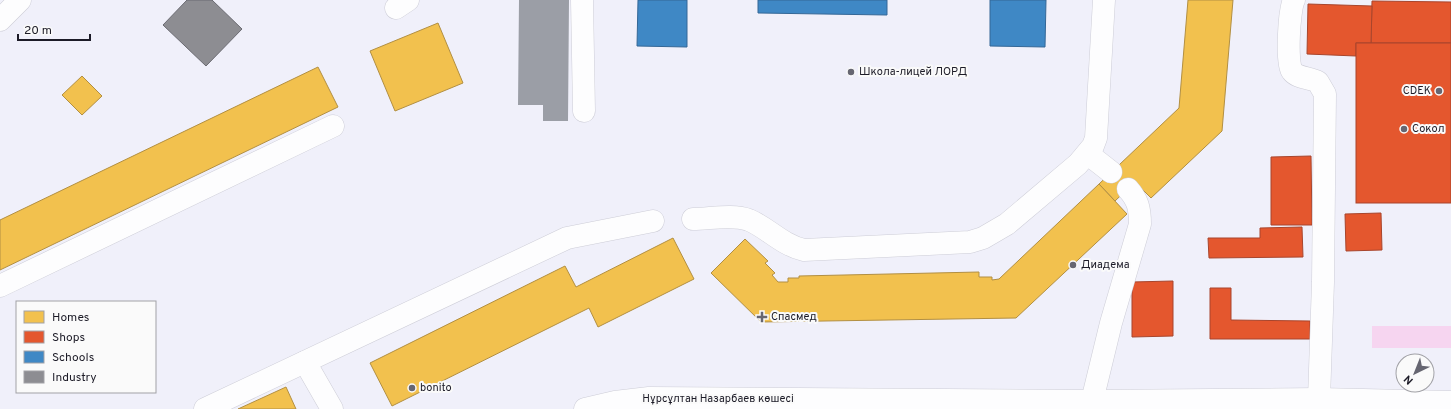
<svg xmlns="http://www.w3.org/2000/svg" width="1451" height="409" viewBox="0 0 1451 409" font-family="Overpass,sans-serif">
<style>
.green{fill:#f6d5f0}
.homes{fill:#f2c14e;stroke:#b28f42}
.shops{fill:#e4572e;stroke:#a8452c}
.schools{fill:#3f88c5;stroke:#346796}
.industry{fill:#8d8d92;stroke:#6b6b72}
.building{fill:#9b9ea6}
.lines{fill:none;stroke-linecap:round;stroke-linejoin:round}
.minor-casing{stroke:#cdcdd7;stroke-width:23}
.major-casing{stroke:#cdcdd7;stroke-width:23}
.minor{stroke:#fdfdfe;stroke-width:22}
.major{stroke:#fdfdfe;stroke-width:22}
.poi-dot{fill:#666671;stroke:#fafafa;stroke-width:1.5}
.labels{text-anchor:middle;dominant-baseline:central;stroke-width:4;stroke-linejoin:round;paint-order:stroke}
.poi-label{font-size:11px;fill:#1c1b27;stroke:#fafafa;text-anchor:start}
.street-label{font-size:11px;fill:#1c1b27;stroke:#fafafa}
</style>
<rect width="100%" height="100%" fill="#f0f0fa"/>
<!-- green -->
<rect class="green" x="1372" y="326" width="79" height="22"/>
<!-- homes -->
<g class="homes">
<polygon points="1188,0 1233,0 1222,131 1151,198 1135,182 1115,201 1099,184 1179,108"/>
<polygon points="438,23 463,83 395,111 370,51"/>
<polygon points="318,67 338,107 0,270 0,220"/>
<polygon points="82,76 102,96 82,115 62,95"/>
<polygon points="1099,184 1127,214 1016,318 761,322 711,273 745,239 768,261 765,263 775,273 772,275 778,282 788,282 788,278 799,278 799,276 979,272 979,277 992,277 992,280 999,279"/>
<polygon points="673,238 694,279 598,327 589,308 392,406 370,363 565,266 576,287"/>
<polygon points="286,387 296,409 238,409"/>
</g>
<!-- shops -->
<g class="shops">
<polygon points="1372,1 1451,2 1451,43 1371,43"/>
<polygon points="1308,4 1372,6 1371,43 1356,43 1356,56 1307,54"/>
<rect x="1356" y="43" width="95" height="160"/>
<polygon points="1311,156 1312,225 1271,225 1271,157"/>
<polygon points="1381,213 1382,250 1346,251 1345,214"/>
<polygon points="1302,227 1303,257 1209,258 1208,238 1260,238 1260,228"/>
<polygon points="1173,281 1173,336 1132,337 1132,282"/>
<polygon points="1210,288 1231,288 1231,320 1310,321 1310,339 1210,339"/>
</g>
<!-- schools -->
<g class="schools">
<polygon points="638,0 687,0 687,47 637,46"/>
<polygon points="758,0 887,0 887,15 758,13"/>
<polygon points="990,0 1046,0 1045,47 990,46"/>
</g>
<!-- industry -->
<polygon class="industry" points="187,0 212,0 242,29 206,66 163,25"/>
<!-- building -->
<polygon class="building" points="519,0 569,0 568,121 543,121 543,105 518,105"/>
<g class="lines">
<!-- minor casing -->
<g class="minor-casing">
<g id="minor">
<polyline points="582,0 584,111"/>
<path d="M1294 0C1289 9 1286 64 1292 71 1298 79 1310 77 1318 82L1325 94 1323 282 1319 399"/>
<polyline points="396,8 408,0"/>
<polyline points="0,20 20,0"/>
<polyline points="1088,154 1111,172"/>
<path d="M693 219C710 219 733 214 749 220 768 228 782 245 804 250L970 242 983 238 1007 224 1078 164 1093 146 1096 138 1104 0"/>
<polyline points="0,286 333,126"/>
<polyline points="305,362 332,409"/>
<path d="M1092 401 1111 323 1140 224C1140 209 1138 200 1128 189"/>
<polyline points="205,409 567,238 653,221"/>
</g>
</g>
<!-- major casing -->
<g class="major-casing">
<polyline id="major" points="585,409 615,402 649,398 1092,401 1319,399 1451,402"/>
</g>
<!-- minor -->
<use href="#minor" class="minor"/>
<!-- major -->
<use href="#major" class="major"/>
</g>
<!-- markers -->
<g class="poi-dot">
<circle cx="851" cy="72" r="4"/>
<circle cx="1439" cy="91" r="4"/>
<circle cx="1404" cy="129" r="4"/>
<circle cx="1073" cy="265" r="4"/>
<path d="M760 311h4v4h4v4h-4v4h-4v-4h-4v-4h4z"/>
<circle cx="412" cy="388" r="4"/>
</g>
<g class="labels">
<!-- poi labels -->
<g class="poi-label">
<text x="859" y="72">Школа-лицей ЛОРД</text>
<text x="1431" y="91" text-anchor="end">CDEK</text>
<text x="1412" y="129">Сокол</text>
<text x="1081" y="265">Диадема</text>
<text x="771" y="317">Спасмед</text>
<text x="420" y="388">bonito</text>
</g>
<!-- street labels -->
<g class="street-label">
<text x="718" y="399">Нұрсұлтан Назарбаев көшесі</text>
</g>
</g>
<!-- legend -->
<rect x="16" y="301" width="140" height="92" fill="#fafafa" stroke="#a1a1a6"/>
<rect x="24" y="311" width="20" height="12" fill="#f2c14e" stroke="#a1a1a6"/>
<text x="52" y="321" font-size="12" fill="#1c1b27">Homes</text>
<rect x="24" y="331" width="20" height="12" fill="#e4572e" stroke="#a1a1a6"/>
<text x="52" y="341" font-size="12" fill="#1c1b27">Shops</text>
<rect x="24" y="351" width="20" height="12" fill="#3f88c5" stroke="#a1a1a6"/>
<text x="52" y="361" font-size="12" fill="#1c1b27">Schools</text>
<rect x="24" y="371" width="20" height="12" fill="#8d8d92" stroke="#a1a1a6"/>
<text x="52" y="381" font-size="12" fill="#1c1b27">Industry</text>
<!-- north arrow -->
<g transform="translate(1415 373) rotate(223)"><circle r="19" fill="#fafafa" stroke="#a1a1a6"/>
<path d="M0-3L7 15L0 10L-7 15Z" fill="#666671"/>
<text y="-6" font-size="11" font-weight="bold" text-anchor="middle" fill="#1c1b27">N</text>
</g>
<!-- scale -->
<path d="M18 34v6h72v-6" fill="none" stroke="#1c1b27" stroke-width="2"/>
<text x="24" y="34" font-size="12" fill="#1c1b27" stroke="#fafafa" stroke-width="3" paint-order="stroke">20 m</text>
</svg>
